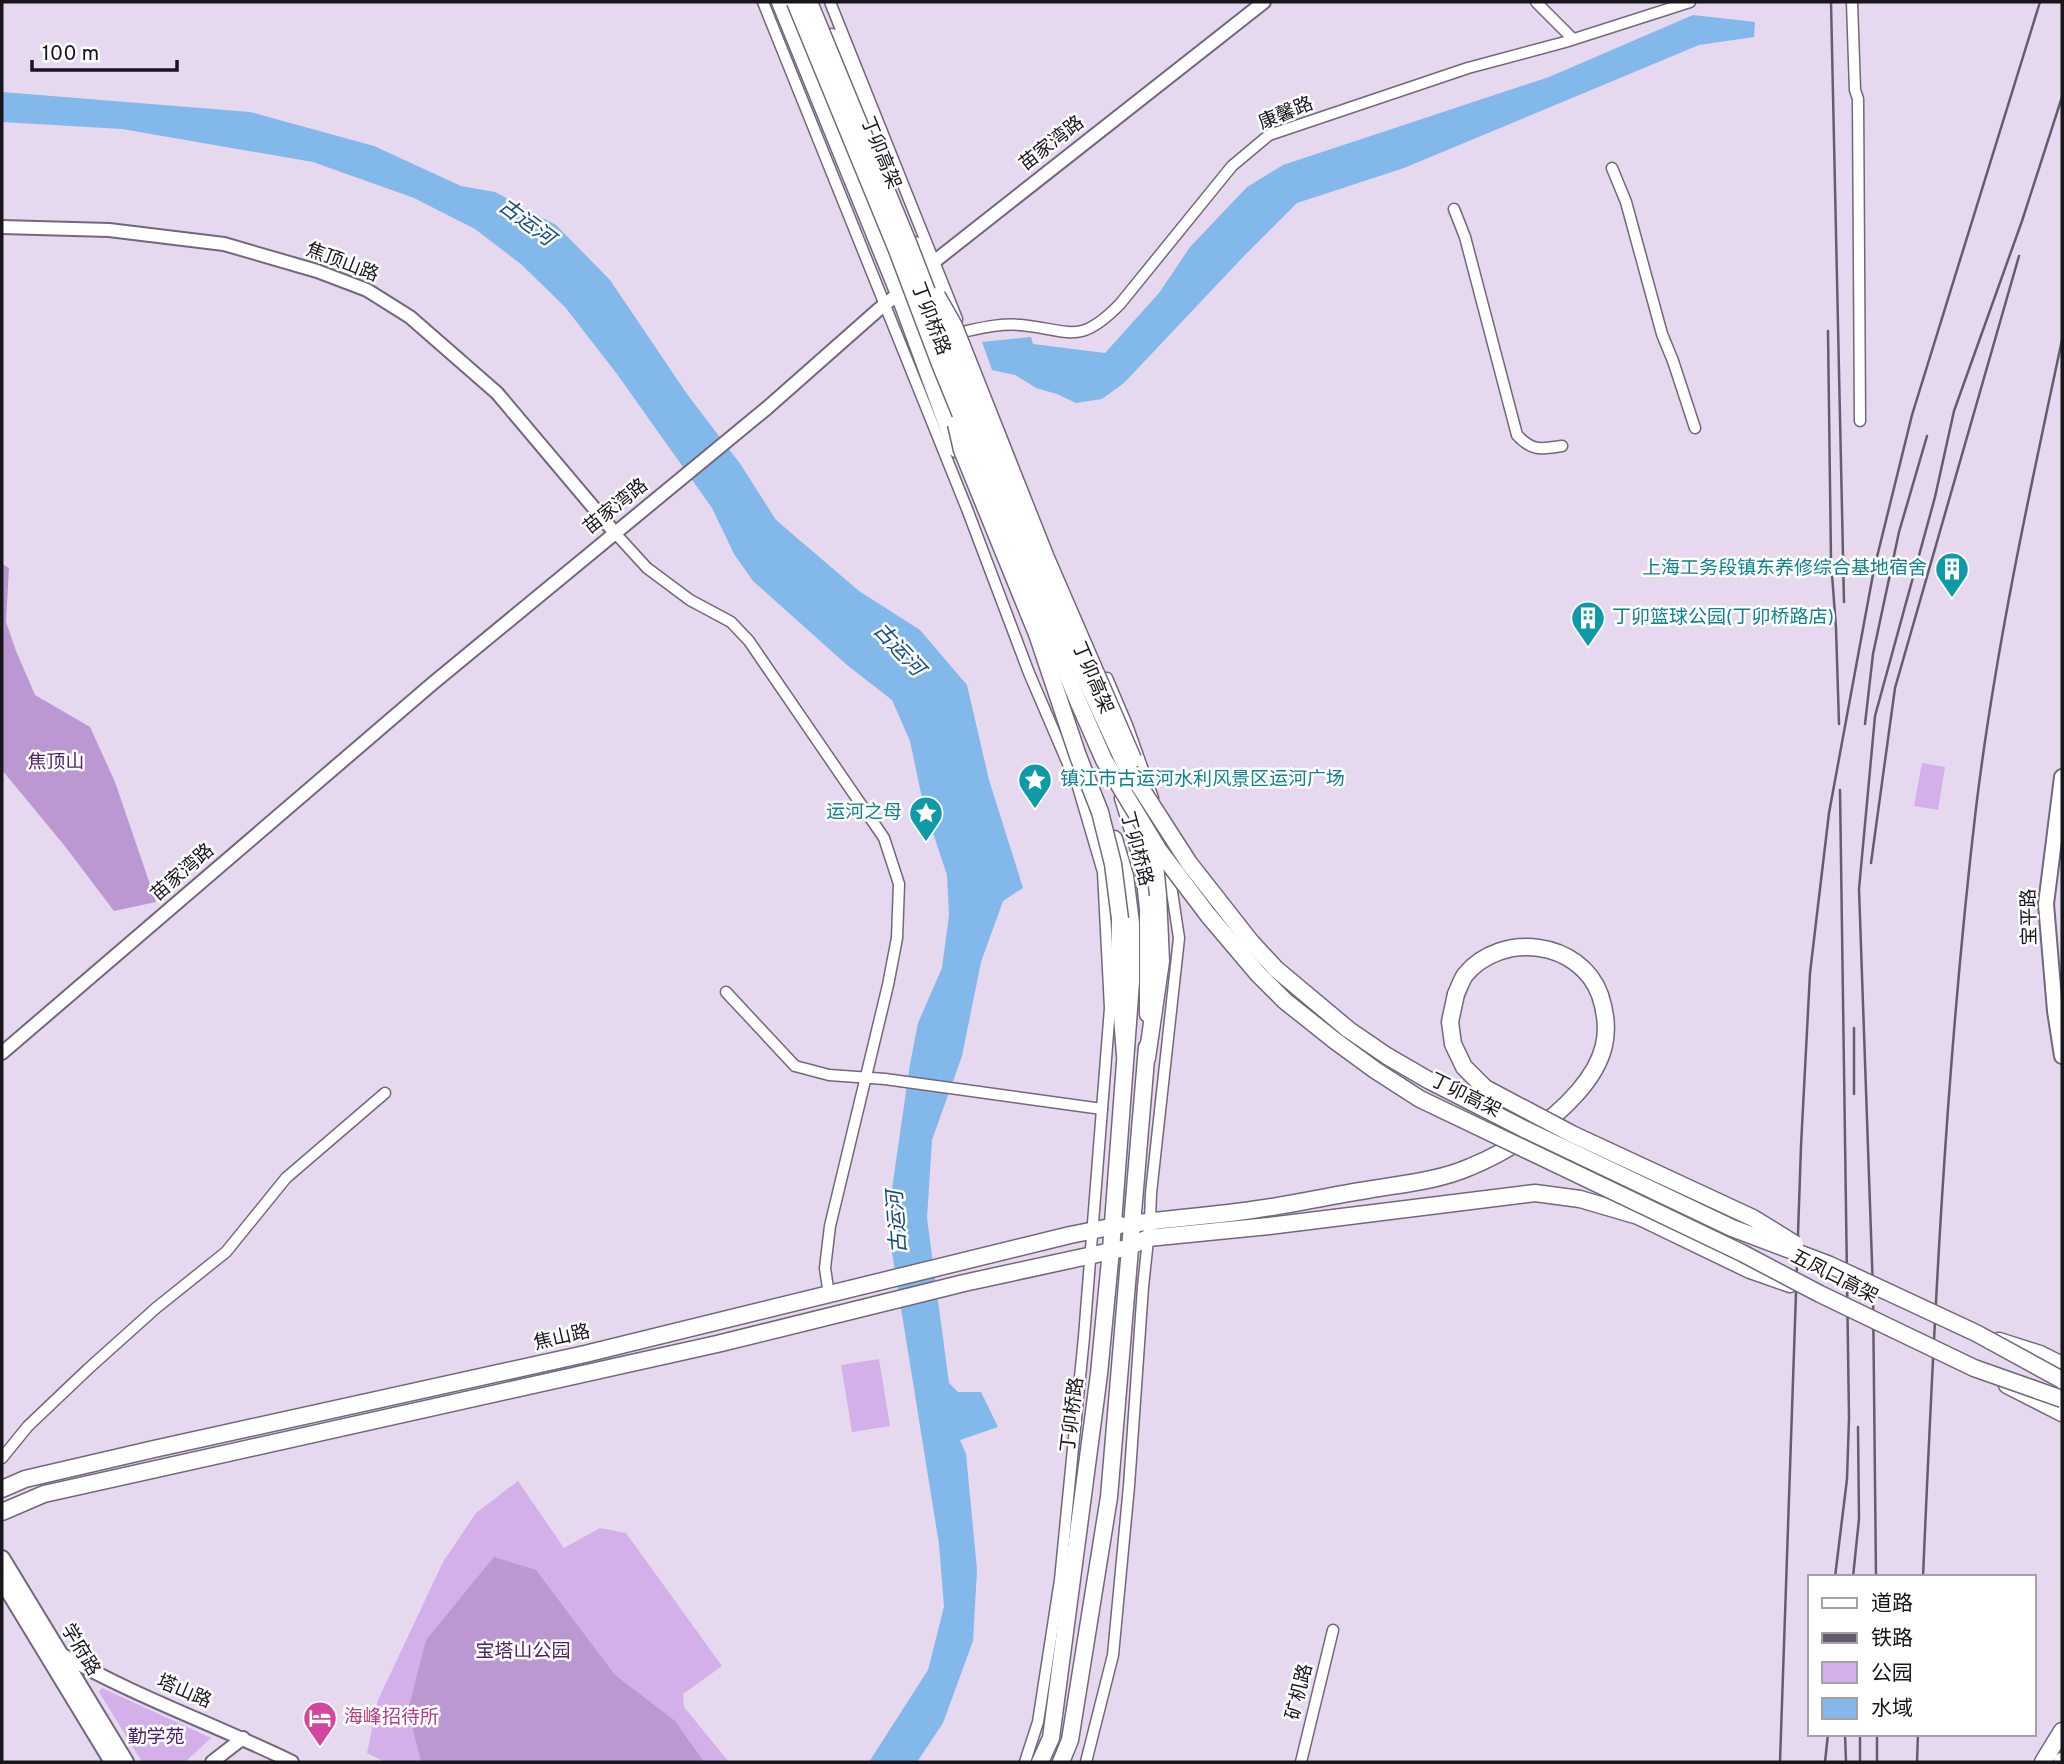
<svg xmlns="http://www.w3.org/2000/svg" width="2064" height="1764" viewBox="0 0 2064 1764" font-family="Overpass,'Noto Sans SC',sans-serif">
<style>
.green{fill:#d3b0e9}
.forest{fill:#bc98d2}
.water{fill:#83b8ea}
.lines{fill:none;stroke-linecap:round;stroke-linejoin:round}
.minor-casing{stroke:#73677b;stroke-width:13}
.tertiary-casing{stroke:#73677b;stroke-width:16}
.secondary-casing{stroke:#73677b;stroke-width:18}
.primary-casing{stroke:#73677b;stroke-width:19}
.trunk-casing{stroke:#73677b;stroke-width:19}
.minor{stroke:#fff;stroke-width:10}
.tertiary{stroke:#fff;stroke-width:12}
.secondary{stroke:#fff;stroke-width:14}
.primary{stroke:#fff;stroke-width:16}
.trunk{stroke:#fff;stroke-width:16}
.rail{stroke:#655d6b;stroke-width:2.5}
.trunk-bridge-casing{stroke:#73677b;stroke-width:19;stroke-linecap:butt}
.trunk-bridge{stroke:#fff;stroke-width:16}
.labels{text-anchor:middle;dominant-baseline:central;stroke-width:5;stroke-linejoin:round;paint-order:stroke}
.street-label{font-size:19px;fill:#19151d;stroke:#fff}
.culture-label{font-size:19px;fill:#0d838f;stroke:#fff;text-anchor:end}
.park-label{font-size:19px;fill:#4d1f65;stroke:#fff}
.hotel-label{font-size:19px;fill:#b23c85;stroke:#fff;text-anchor:start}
.water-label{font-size:21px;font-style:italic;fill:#164e7d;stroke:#fff}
</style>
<rect width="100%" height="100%" fill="#e6d8ef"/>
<!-- green -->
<g class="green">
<polygon points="1922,763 1945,767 1938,810 1914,806"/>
<polygon points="879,1359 890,1426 852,1432 841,1365"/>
<polygon points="518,1481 564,1548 600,1528 626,1533 722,1666 683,1694 684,1707 729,1762 385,1762 367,1753 378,1700 443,1562 476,1513"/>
<polygon points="102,1688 211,1738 185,1762 142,1762 99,1692"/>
</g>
<!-- forest -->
<g class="forest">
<polygon points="2,564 9,568 6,622 16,651 35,695 90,727 115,782 156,902 114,911 64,845 2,770"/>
<polygon points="494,1557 536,1570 615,1675 675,1721 704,1762 421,1762 408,1710 426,1640"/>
</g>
<!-- water -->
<g class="water">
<polygon points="1693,15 1755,22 1754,37 1699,45 1404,168 1297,203 1244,256 1124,383 1102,399 1076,403 1057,394 1036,388 1015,375 992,370 982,342 1031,337 1033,344 1105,353 1159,293 1190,247 1247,187 1283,165 1549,77"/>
<polygon points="2,92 250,112 374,146 461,186 495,192 556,225 610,280 687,394 741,465 776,520 859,591 920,630 967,685 989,780 1023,888 1003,901 981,962 962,1056 932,1140 927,1218 949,1383 958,1392 981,1392 998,1427 960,1440 966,1454 977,1570 973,1641 943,1723 917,1762 869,1762 928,1670 944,1607 939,1544 890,1240 891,1196 910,1064 918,1023 942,968 949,915 947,875 923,803 910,741 892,700 847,665 753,581 734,554 712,508 617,374 565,307 522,265 475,229 414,198 313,162 122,129 2,122"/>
</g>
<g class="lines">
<!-- minor casing -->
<g class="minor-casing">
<g id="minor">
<polyline points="763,2 967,509 1029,673 1078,787 1103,872 1110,1008 1084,1337 1060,1580 1038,1722 1025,1762"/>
<polyline points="830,2 957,319"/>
<polyline points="1536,2 1573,39"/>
<polyline points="1852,2 1855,90 1858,99 1860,421"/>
<polyline points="1612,168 1626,202 1662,334 1673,361 1695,428"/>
<path d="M1454 209 1465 237 1517 435C1533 452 1541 449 1562 446"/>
<path d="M962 332C981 328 1001 323 1021 325 1071 330 1079 346 1120 304L1232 166 1269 135 1468 68 1565 42 1690 2"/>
<polyline points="615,533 647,568 690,600 731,622 749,641 884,838 899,884 897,938 888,985 830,1226 825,1268 829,1295"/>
<polyline points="1107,678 1127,725 1153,798"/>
<polyline points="726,992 795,1066 829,1075 885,1079 1102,1109"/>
<polyline points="2,1458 28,1426 88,1369 156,1308 226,1252 286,1178 385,1093"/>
<polyline points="1086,1762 1113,1655 1129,1486 1143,1287 1150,1221 1151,1193 1179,938 1162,826"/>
<polyline points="1301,1762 1333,1630"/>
</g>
</g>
<!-- tertiary casing -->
<g class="tertiary-casing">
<g id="tertiary">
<polyline points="2,227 109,230 224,244 317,271 367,290 410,317 497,393 615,533"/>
<polyline points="920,277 935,261 1264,2"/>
<polyline points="2,1053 432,684 767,408 878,310 903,290"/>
<path d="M61 1654C134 1696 216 1725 292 1762"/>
<polyline points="212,1762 243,1738"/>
</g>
</g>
<!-- secondary casing -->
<g class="secondary-casing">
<g id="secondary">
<polyline points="2062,777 2046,904 2055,1011 2062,1056"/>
<polyline points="2,1558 126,1762"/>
<polyline points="2,1581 112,1762"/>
</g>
</g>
<!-- primary casing -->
<g class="primary-casing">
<g id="primary">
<polyline points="780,2 899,294 956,449"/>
<polyline points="832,37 880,155"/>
<polyline points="915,245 942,307"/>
<polyline points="1088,699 1105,747"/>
<polyline points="1123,798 1143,862 1148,909 1148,1014"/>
<polyline points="2,1489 25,1479 154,1449 585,1354 1070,1235 1120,1225"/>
<polyline points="2,1512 44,1494 717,1344 964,1283 1120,1249"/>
<polyline points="1040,1762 1051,1738 1099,1374 1111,1250 1131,982 1131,923 1125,876 1114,839"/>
<polyline points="1061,1762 1070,1740 1109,1497 1147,1047"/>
<polyline points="2043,1762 2062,1731"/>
<polyline points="2062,1762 2062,1761"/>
</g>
</g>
<!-- trunk casing -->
<g class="trunk-casing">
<g id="trunk">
<polyline points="1120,919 1119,977 1125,1055"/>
<polyline points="1147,1058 1161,961 1158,895"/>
<path d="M1131 1224C1171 1218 1212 1216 1252 1210 1290 1205 1328 1196 1367 1190 1401 1184 1438 1181 1470 1167 1509 1151 1550 1124 1578 1092 1604 1062 1613 1034 1600 995 1580 940 1501 931 1465 975 1461 981 1459 988 1456 994"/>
<polyline points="1129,1247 1148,1238 1269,1226 1535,1193 1580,1199 1638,1216 1750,1270 1790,1284"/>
<polyline points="1999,1341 2040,1354 2062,1365"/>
<polyline points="2007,1385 2062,1413"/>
</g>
</g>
<!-- minor -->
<use href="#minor" class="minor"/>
<!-- tertiary -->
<use href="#tertiary" class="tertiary"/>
<!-- secondary -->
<use href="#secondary" class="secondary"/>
<!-- primary -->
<use href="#primary" class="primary"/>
<!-- trunk -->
<use href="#trunk" class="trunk"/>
<!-- rail -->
<g class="rail">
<polyline points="1831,2 1844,602"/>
<polyline points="1828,331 1831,561 1836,628 1839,724"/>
<polyline points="1865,724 1873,654 1899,532 1927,436"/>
<polyline points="1871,863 1895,688 2019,256"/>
<polyline points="1854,1028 1854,1094"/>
<polyline points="1835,1577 1847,1479 1849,1418 1840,790"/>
<polyline points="1853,1577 1859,1519 1858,1427"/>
<polyline points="1876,1577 1873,1291 1859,889 1875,716 1935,497 1954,411 2022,221 2062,97"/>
<path d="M1923 1577C1934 1320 1946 1063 1976 808 1995 652 2029 494 2062 340"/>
<polyline points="1845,1734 1846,1762"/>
<polyline points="1860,1734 1860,1762"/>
<polyline points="1877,1734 1877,1762"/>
<polyline points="1780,1762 1801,1146 1810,973 1829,813 1874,569 1912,415 2040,2"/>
<polyline points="1825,1762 1828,1734"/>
<polyline points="1917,1762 1918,1734"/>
</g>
<!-- trunk-bridge casing -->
<g class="trunk-bridge-casing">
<g id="trunk-bridge">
<polyline points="795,2 897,250 940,364 1078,701 1104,760 1158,849 1208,915 1258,974 1285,1001 1334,1040 1375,1070 1420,1099 1742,1253 1820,1294 1974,1368 2062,1399"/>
<polyline points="809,2 909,245 981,432 1092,693 1124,762 1189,863 1251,942 1276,969 1349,1030 1387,1056 1430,1081 1524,1129 1732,1228 1830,1265 1976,1333 2062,1380"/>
<polyline points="937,296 954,326 1046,558 1133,759"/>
<polyline points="956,424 962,450 1037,634 1078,756 1100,812 1113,864 1120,919"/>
<polyline points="1153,845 1158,895"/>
<polyline points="1456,994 1450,1022 1453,1044 1464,1067 1485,1088 1572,1134 1753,1218 1795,1244"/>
</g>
</g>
<!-- trunk-bridge -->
<use href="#trunk-bridge" class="trunk-bridge"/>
</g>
<!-- icons -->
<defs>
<g id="building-pin" transform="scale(1.75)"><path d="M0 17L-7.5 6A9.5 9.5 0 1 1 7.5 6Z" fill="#0f9aa8" stroke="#fff"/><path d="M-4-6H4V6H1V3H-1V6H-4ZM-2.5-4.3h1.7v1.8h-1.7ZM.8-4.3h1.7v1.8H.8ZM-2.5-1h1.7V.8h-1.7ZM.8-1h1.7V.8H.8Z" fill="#fff"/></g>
<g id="sight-pin" transform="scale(1.75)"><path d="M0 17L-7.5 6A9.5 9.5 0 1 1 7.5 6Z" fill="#0f9aa8" stroke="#fff"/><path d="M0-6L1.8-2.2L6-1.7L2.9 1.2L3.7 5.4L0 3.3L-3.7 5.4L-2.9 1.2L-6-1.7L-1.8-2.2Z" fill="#fff"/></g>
<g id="hotel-pin" transform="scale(1.75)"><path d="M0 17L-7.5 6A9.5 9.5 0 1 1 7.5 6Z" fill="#d1479c" stroke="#fff"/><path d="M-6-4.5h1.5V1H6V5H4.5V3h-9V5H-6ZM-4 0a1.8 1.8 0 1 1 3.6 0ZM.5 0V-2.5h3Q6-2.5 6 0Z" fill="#fff"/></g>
</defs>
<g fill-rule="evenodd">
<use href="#building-pin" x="1952" y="569"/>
<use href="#building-pin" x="1588" y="618"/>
<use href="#sight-pin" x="1035" y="780"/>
<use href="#sight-pin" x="926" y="813"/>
<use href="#hotel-pin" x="320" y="1718"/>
</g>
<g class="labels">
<!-- street labels -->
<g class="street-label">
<text transform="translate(1286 114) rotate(-22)">康馨路</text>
<text transform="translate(1052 144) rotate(-38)">苗家湾路</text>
<text transform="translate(880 153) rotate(68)">丁卯高架</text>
<text transform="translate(342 263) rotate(21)">焦顶山路</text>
<text transform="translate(930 319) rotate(69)">丁卯桥路</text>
<text transform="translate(616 507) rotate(-39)">苗家湾路</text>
<text transform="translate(1092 678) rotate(67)">丁卯高架</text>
<text transform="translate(1136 849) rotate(75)">丁卯桥路</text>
<text transform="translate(183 873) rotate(-41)">苗家湾路</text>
<text transform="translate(2030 917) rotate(-91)">宝平路</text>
<text transform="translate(1465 1096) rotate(26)">丁卯高架</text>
<text transform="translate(1834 1277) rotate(27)">五凤口高架</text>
<text transform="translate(562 1338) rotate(-13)">焦山路</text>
<text transform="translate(1073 1415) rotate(-83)">丁卯桥路</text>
<text transform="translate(80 1650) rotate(59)">学府路</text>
<text transform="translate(184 1692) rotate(23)">塔山路</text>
<text transform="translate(1300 1692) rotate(-76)">矿机路</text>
</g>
<!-- culture labels -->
<g class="culture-label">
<text x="1927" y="569">上海工务段镇东养修综合基地宿舍</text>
<text x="1612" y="618" text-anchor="start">丁卯篮球公园(丁卯桥路店)</text>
<text x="1060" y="780" text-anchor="start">镇江市古运河水利风景区运河广场</text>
<text x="902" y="813">运河之母</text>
</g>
<!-- park labels -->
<g class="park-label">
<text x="56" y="763">焦顶山</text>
<text x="523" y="1652">宝塔山公园</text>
<text x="156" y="1738">勤学苑</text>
</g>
<!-- hotel labels -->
<g class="hotel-label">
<text x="344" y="1718">海峰招待所</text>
</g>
<!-- water labels -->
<g class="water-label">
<text transform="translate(526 223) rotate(37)">古运河</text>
<text transform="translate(898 650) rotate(47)">古运河</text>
<text transform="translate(898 1222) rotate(-94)">古运河</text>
</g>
</g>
<!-- border -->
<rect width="2064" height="1764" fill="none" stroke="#19151d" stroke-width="7"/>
<!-- legend -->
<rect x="1808" y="1575" width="228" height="161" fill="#ffffff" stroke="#a3a1a5" stroke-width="2"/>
<rect x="1822" y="1598" width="35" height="10" fill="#ffffff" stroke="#a3a1a5" stroke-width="2"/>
<text x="1871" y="1610" font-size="21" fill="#19151d">道路</text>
<rect x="1822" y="1633" width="35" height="10" fill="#655d6b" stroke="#a3a1a5" stroke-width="2"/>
<text x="1871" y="1645" font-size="21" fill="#19151d">铁路</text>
<rect x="1822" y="1662" width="35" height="21" fill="#d3b0e9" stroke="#a3a1a5" stroke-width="2"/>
<text x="1871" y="1680" font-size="21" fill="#19151d">公园</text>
<rect x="1822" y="1698" width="35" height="21" fill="#83b8ea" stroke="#a3a1a5" stroke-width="2"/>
<text x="1871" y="1715" font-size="21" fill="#19151d">水域</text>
<!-- scale -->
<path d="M32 60v10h145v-10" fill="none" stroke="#19151d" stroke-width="3.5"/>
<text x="42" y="60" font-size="21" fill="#19151d" stroke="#ffffff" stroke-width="5" paint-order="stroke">100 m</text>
</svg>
